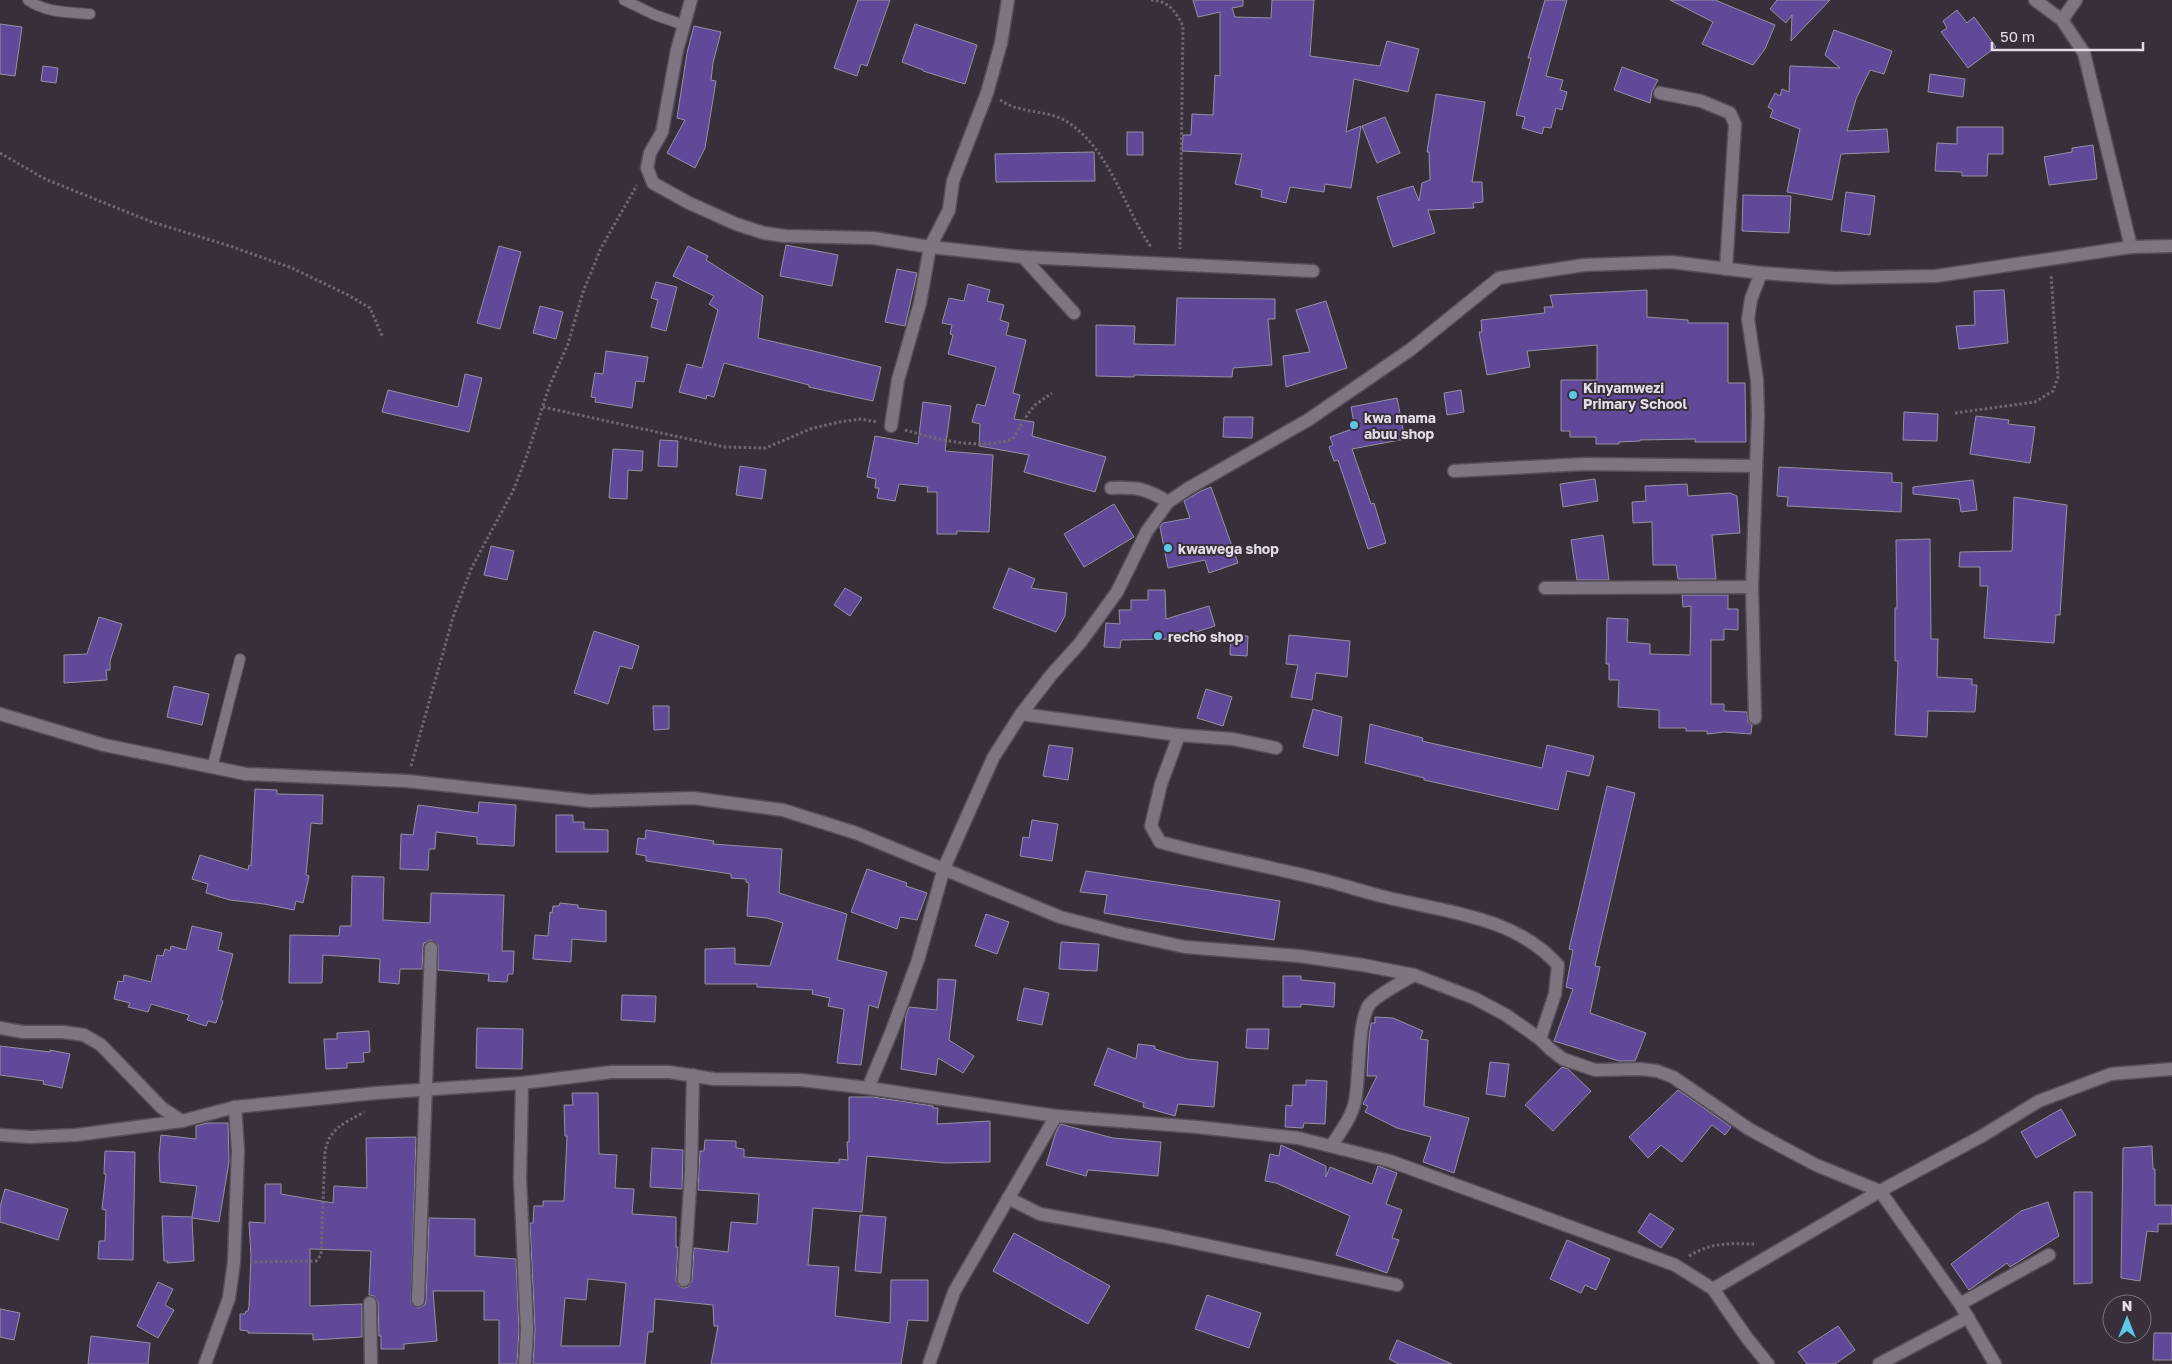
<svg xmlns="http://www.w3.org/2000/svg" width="2172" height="1364" viewBox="0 0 2172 1364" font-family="'Golos Text',sans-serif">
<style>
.building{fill:#624899;stroke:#9491a1;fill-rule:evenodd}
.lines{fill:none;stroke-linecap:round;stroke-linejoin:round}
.lane-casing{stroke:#564e58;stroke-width:12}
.street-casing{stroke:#564e58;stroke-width:15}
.path{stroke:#6f6772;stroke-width:3;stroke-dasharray:2.5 2.5;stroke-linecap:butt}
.lane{stroke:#7e7482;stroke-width:10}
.street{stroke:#7e7482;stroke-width:12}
.poi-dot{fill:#5cc7e7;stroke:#382f3b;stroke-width:2}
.labels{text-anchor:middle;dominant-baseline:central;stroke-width:4;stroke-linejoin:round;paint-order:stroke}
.poi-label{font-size:14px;font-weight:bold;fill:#e2dce4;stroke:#382f3b;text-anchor:start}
</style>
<rect width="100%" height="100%" fill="#382f3b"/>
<!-- building -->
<g class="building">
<polygon points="858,0 890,0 867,66 861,64 857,76 834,68"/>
<polygon points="1193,0 1243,0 1243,6 1232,8 1235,17 1271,18 1272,0 1314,0 1310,56 1380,66 1387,41 1419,49 1408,92 1354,79 1346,132 1361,126 1351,188 1325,184 1324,192 1290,187 1286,203 1261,197 1262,190 1235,184 1242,154 1182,151 1183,135 1191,135 1192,114 1213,115 1215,75 1220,76 1220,12 1198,17"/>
<polygon points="1545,0 1567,0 1546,76 1563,80 1560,90 1567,92 1562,110 1556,108 1551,128 1544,127 1542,134 1522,128 1525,117 1516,115 1531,58 1528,58"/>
<polygon points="1670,0 1715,0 1775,25 1765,49 1753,65 1702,44 1713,22"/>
<polygon points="1777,0 1830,0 1791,41 1792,15 1786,23 1770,9"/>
<polygon points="1957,10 1967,23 1974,17 1996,47 1968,68 1941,32 1947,28 1943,21"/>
<polygon points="0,24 22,27 15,76 0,74"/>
<polygon points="915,24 977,45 965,84 923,71 923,70 902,62"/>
<polygon points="694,26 721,32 713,63 711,80 716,81 705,148 695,168 667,153 685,120 677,118 687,53"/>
<polygon points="1834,30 1892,51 1884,74 1870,70 1856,99 1847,131 1887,129 1889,152 1841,154 1832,200 1787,192 1800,129 1770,117 1773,110 1768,107 1775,93 1780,96 1782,89 1789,92 1790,66 1840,68 1825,55"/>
<polygon points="43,66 58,68 56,83 41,81"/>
<polygon points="1622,67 1658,80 1652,91 1650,103 1614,90"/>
<polygon points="1930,74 1965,79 1963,97 1928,92"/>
<polygon points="1436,94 1485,102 1472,182 1482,182 1483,202 1473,203 1474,208 1428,210 1435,233 1393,247 1377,197 1413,186 1419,201 1422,183 1430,180 1429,152 1427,152"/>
<polygon points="1385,117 1400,153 1377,163 1362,126"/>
<polygon points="1957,127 2003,127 2003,154 1988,154 1987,176 1962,176 1962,172 1935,171 1937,143 1957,144"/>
<rect x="1127" y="132" width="16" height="23"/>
<polygon points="2093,145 2097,179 2049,185 2044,157 2072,152 2072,148"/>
<polygon points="1094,152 1095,181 996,182 995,154"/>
<polygon points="1846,192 1875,196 1870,235 1841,231"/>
<polygon points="1743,195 1791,196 1789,233 1742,231"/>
<polygon points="786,245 838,255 832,286 780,276"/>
<polygon points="499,246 521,252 500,329 477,323"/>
<polygon points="688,246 708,256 706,260 763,296 758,338 881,367 873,401 809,387 809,385 724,363 714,397 707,395 706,399 679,392 687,364 702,368 718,310 709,304 714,296 673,276"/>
<polygon points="897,269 917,273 905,326 885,322"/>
<polygon points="656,282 677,287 666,331 651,327 658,300 651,298"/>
<polygon points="968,284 990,290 987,301 1004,305 1000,320 1009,323 1006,335 1026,340 1013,393 1020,395 1014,419 1034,422 1032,436 1106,457 1095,492 1024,472 1029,455 979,446 980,424 972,422 977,404 985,406 996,367 948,354 953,335 950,334 952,325 942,323 949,298 964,301"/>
<polygon points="1647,290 1647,317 1688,320 1688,323 1728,323 1728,383 1745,383 1746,442 1695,442 1695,439 1640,440 1640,441 1619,442 1619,444 1596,444 1596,437 1570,437 1570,431 1561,431 1561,380 1597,380 1597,345 1527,351 1530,367 1487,375 1479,332 1482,332 1481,320 1545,313 1544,307 1553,307 1550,295"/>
<polygon points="2004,290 2008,343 1959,349 1956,326 1975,325 1974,291"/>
<polygon points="1177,298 1275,299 1275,319 1268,319 1272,365 1233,368 1232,377 1134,375 1134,377 1096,376 1096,325 1135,326 1134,344 1175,345"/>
<polygon points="1326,301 1347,368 1286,387 1283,356 1310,352 1296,310"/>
<polygon points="540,306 563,312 556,339 533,333"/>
<polygon points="606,351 648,357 644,382 636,381 632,408 595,402 596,398 591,397 595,373 603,374"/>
<polygon points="465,374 482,378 469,432 382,412 388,390 458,407"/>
<polygon points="1461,390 1464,412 1447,415 1444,393"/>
<polygon points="1397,398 1405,439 1352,449 1371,504 1374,503 1386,543 1368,549 1338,460 1334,461 1329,447 1333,445 1330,437 1355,428 1351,407"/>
<polygon points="923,402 951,406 945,451 993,455 989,532 957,531 957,534 937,534 937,492 927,492 928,487 899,484 895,501 877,498 879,488 875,488 876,479 867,477 875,436 918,444"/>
<polygon points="1904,412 1938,414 1937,441 1903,440"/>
<polygon points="1976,416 2009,420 2008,424 2035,427 2030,463 1970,454"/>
<polygon points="1224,417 1253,417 1252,438 1223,437"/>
<polygon points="660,440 678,441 677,467 658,466"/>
<polygon points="613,449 643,451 642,471 628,470 627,499 609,498"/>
<polygon points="740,466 766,470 762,499 736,495"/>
<polygon points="1779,467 1892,473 1892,482 1902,483 1901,512 1787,506 1788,497 1777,496"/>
<polygon points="1595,479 1598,501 1563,507 1560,484"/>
<polygon points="1973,480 1977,510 1961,512 1959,499 1913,494 1913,487"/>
<polygon points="1687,484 1688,496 1730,493 1737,496 1740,533 1712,535 1716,579 1678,579 1676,565 1653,565 1652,522 1633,523 1632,502 1646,501 1645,486"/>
<polygon points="1211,487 1238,563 1209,573 1205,560 1168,568 1160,527 1163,523 1190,518 1184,501 1201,491"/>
<polygon points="2014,497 2067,505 2060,615 2056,615 2054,643 1984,638 1988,586 1980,586 1980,567 1959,567 1960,552 2012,551"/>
<polygon points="1114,504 1134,537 1084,567 1064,534"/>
<polygon points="1603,535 1609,580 1577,580 1571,540"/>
<polygon points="1930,539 1931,639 1938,639 1937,677 1972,679 1972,685 1977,685 1975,712 1928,711 1927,737 1895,735 1898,661 1895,661 1895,608 1897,608 1896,540"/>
<polygon points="491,546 514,551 507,580 484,575"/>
<polygon points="1009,568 1035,579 1031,588 1067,593 1065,616 1056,632 993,608"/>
<polygon points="845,588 862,598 850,616 834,605"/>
<polygon points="1148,590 1165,590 1166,619 1209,606 1215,626 1174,639 1121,640 1120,648 1104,647 1106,623 1120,624 1119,610 1131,610 1131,600 1148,600"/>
<polygon points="1682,595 1728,595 1728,609 1738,609 1738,630 1724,629 1724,640 1711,640 1711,704 1724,704 1724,711 1747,712 1748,722 1752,725 1751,734 1724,732 1707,734 1707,731 1686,731 1686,728 1659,728 1659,710 1618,707 1619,680 1609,680 1609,664 1606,664 1607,618 1628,619 1627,642 1650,644 1650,654 1690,655 1691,606 1683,607"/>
<polygon points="99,617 122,624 110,661 110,670 106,670 107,680 64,683 64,655 87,654"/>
<polygon points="594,631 639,646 632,669 620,666 608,704 574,693"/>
<polygon points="1231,635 1248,636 1247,656 1230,655"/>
<polygon points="1289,635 1350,641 1347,677 1316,673 1312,700 1291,697 1298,665 1286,664"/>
<polygon points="174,686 209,694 202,725 167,717"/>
<polygon points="1206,689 1232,697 1223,726 1197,718"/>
<polygon points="653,706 669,706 669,729 654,730"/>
<polygon points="1313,709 1342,717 1338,756 1303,747"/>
<polygon points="1370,724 1423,738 1422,741 1542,768 1547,745 1594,756 1589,776 1567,771 1558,810 1424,780 1424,778 1365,763"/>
<polygon points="1049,745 1073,748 1068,780 1043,776"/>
<polygon points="1607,786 1635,793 1595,966 1600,967 1590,1013 1646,1033 1635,1061 1619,1061 1554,1041 1573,989 1566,987 1573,950 1569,949"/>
<polygon points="255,789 277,790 277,794 323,795 322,824 311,823 306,875 309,876 303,903 296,901 294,910 264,904 230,900 206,893 208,884 192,879 200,855 248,870 249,865 251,866"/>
<polygon points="479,802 516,805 514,846 477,844 477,837 436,832 435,849 429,849 428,870 400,869 401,834 413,835 418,805 478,813"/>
<polygon points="556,815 573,815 573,822 584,822 584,829 608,830 608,852 556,852"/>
<polygon points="1032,820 1058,824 1052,861 1020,856 1023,837 1029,838"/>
<polygon points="646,830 714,841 713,844 782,849 779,893 847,914 837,960 887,972 878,1008 869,1005 861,1065 837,1063 844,1009 828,1006 830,998 812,994 813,990 757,987 757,984 705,984 705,949 735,948 735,964 770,966 783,923 767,918 747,916 749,883 746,882 746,879 731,878 731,874 646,861 646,856 636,854 638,838 645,839"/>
<polygon points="867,869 907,883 906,886 927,893 917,920 900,917 897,929 851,912"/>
<polygon points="1086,871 1280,901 1274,940 1104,913 1107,895 1080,892"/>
<polygon points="352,876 384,877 383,920 430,923 431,893 504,895 502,951 514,951 513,974 508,974 507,982 488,981 489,974 438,970 438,945 431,940 424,943 423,947 422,969 400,969 399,984 379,982 380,959 323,955 322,983 289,983 290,935 339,936 340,926 351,926"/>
<polygon points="560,903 578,905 578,908 606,911 606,942 572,939 571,962 533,959 535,935 548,936 550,912 552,913 553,906 559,906"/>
<polygon points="986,914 1009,922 997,954 975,946"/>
<polygon points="192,926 222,933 218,950 233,954 221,1000 223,1001 216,1023 208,1021 206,1026 187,1020 189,1015 151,1004 148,1012 128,1007 130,1003 114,999 118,981 123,982 124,975 151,982 157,955 163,956 165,949 170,951 171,946 186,950"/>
<polygon points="1061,942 1099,944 1097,971 1059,969"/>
<polygon points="1283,976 1301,976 1301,980 1335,983 1334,1007 1301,1004 1301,1007 1283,1007"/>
<polygon points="938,979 956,980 949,1040 974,1056 963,1073 938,1058 936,1075 901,1069 906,1015 909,1007 937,1010"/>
<polygon points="1024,988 1049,993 1042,1025 1017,1020"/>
<polygon points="622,995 656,996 655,1022 621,1020"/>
<polygon points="1375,1017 1393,1018 1423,1031 1420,1039 1428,1040 1424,1106 1469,1118 1454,1173 1423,1162 1431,1137 1397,1128 1365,1112 1368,1106 1363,1104 1377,1076 1367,1076 1369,1039 1371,1023 1375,1023"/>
<polygon points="477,1028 523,1029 522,1069 476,1068"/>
<polygon points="1247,1029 1269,1029 1268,1049 1246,1048"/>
<polygon points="369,1031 370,1052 363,1053 364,1062 347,1063 347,1068 326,1069 324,1039 337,1039 337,1033"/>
<polygon points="1138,1044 1155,1046 1155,1049 1187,1059 1218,1062 1214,1107 1178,1104 1175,1116 1143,1107 1144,1103 1094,1085 1108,1048 1136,1059"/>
<polygon points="0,1046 50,1052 50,1050 70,1054 62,1088 43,1084 44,1081 0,1075"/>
<polygon points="1490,1062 1509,1064 1505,1097 1486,1094"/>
<polygon points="1562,1067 1568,1069 1591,1091 1553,1131 1525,1105"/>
<polygon points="1306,1080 1327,1081 1325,1124 1304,1123 1303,1128 1285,1127 1286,1105 1292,1106 1293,1085 1306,1085"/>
<polygon points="1678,1090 1731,1127 1725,1135 1712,1125 1682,1162 1661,1145 1648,1158 1629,1137"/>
<path d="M572 1093H598L599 1154 617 1155 615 1188 634 1189 632 1214 676 1217V1247H678L676 1280 679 1286 683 1288 688 1287 692 1281 694 1248 728 1252 731 1222 757 1224 759 1194 698 1190 700 1151H704L705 1140 736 1141V1148L744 1149V1157L839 1163V1159L848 1160 847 1142H849V1097H873L933 1106V1108H938L937 1124 990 1121V1162L945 1163 867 1156 862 1212 813 1208 808 1265 839 1267 835 1316 890 1323 891 1280H928V1321L908 1320 901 1364H711L718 1326H714L713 1305 655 1299 653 1332H648L645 1364H533L535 1330 530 1223H533L534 1206H543V1201H564L567 1136H565L564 1105H573ZM588 1279 626 1283 620 1346H561L565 1298 586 1300Z"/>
<polygon points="2061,1109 2076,1135 2036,1158 2021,1132"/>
<polygon points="207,1123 228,1123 229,1162 219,1222 192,1218 194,1261 167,1263 168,1261 164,1261 162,1216 192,1217 197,1186 160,1182 159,1155 161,1135 196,1139 196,1126"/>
<polygon points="1060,1124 1113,1138 1161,1142 1158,1176 1088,1170 1086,1176 1046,1165 1055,1135"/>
<polygon points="416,1137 411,1303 418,1308 425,1305 426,1301 429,1218 475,1219 475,1256 516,1259 519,1330 517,1364 499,1364 499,1320 484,1320 484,1291 433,1291 437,1341 404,1344 404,1349 381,1349 381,1336 379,1336 378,1302 374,1296 369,1295 371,1251 310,1249 310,1306 362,1304 362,1337 313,1340 313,1334 248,1333 248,1331 240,1330 240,1314 245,1314 246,1311 248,1311 249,1306 251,1255 249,1222 265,1223 265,1184 281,1184 281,1194 333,1203 334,1186 367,1188 366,1138"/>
<polygon points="1281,1145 1326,1166 1326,1177 1330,1167 1372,1184 1378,1166 1397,1173 1386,1204 1402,1210 1392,1238 1399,1240 1387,1273 1336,1255 1350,1216 1276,1183 1265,1181 1270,1154 1279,1156"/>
<polygon points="2152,1146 2153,1169 2155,1169 2155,1205 2172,1205 2172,1224 2158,1224 2158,1232 2147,1231 2140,1281 2121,1278 2123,1148"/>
<polygon points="652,1148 683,1150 682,1189 650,1187"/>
<polygon points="105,1151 135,1152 133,1260 98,1259 99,1241 105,1241 106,1210 102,1209 106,1174 104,1174"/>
<polygon points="5,1189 68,1209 58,1240 0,1222 0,1207"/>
<polygon points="2074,1192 2092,1192 2092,1283 2074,1284"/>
<polygon points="2048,1202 2059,1236 2010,1267 2007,1263 1969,1290 1951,1264 2021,1211"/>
<polygon points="1650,1213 1674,1229 1661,1248 1638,1232"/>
<polygon points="860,1215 886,1217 881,1273 855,1271"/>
<polygon points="1014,1233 1110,1286 1088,1324 993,1271"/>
<polygon points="1567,1240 1610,1259 1596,1290 1585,1285 1581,1293 1550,1279"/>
<polygon points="158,1282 173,1289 165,1305 174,1310 158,1338 137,1326"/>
<polygon points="1207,1295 1261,1313 1249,1348 1195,1329"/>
<polygon points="0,1309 20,1313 14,1340 0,1337"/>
<polygon points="1838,1326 1855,1350 1835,1364 1807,1364 1798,1352"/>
<polygon points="2154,1333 2172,1333 2172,1360 2153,1360"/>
<polygon points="91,1336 150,1343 148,1364 88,1364"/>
<polygon points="1397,1340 1452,1364 1399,1364 1389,1359"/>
</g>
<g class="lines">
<!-- lane casing -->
<g class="lane-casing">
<g id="lane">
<path d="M28 0C46 13 68 12 90 14"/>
<polyline points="624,0 655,15 684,25"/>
<polyline points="212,768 240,659"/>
</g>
</g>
<!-- street casing -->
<g class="street-casing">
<g id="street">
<polyline points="691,0 677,50 662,132 650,153 647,168 653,183 689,203 736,224 764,233 785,236 873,238 930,247 1023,257 1074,313"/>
<polyline points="2035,0 2062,20 2084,53 2131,247"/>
<polyline points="2062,20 2076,0"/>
<polyline points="1660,93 1701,101 1730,113 1735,124 1726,269"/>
<polyline points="1023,257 1313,271"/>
<polyline points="891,426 898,380 920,303 930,247 949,210 953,181 987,93 1001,43 1008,0"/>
<polyline points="1454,471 1584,464 1755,466"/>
<path d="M1111 488C1136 487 1146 488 1168 502"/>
<polyline points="1545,588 1752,587"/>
<polyline points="0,714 104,745 246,774 407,781 590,801 693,798 783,810 856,833 1060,917 1121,933 1185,947 1299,956 1363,965 1414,975 1474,998 1506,1015 1540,1039 1550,1049 1563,1059 1595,1070 1641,1069 1657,1071 1673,1077 1749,1129 1784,1148 1816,1165 1880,1191 1960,1304 1995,1364"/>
<polyline points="1021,714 1179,735 1233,739 1276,748"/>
<polyline points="1755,718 1752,587 1758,415 1757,380 1748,319 1751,299 1761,273"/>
<path d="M1179 735 1161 784 1151 826 1160 842C1214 857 1269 866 1323 880 1344 885 1364 892 1385 897 1445 912 1514 916 1558 965L1555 994 1540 1039"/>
<polyline points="0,1028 23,1032 63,1032 84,1035 101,1045 162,1108 182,1121"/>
<polyline points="522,1083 520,1179 527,1330 525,1364"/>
<polyline points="868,1088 891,1033 918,960 944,868 993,758 1021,714 1052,674 1080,643 1117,592 1147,531 1168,502 1189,488 1308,420 1410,350 1499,278 1584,265 1671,262 1761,273 1835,278 1936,276 2131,247 2172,246"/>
<polyline points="0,1135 30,1137 76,1135 182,1121 235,1107 376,1093 522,1083 612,1072 669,1072 714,1079 801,1080 868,1088 1056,1116 1197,1127 1298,1138 1390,1161 1675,1265 1713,1289 1747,1338 1768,1364"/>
<path d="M1332 1145C1340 1132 1352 1117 1355 1101 1360 1078 1357 1024 1369 1005 1377 995 1402 982 1414 975"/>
<polyline points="1008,1198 1040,1214 1163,1236 1397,1285"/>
<polyline points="684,1280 691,1172 693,1075"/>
<polyline points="1713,1289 1880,1191 1982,1136 2039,1101 2111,1074 2172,1069"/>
<polyline points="418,1300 431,948"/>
<polyline points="370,1303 371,1364"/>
<polyline points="1960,1304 2049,1255"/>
<polyline points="205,1364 229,1298 234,1262 238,1150 235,1107"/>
<polyline points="929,1364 954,1292 1056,1116"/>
<polyline points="1879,1364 1968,1317"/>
</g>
</g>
<!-- path -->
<g class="path">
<path d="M1151 0C1169 1 1175 11 1183 26L1180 249"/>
<path d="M1000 100C1006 103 1011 107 1018 108 1034 113 1050 112 1066 121 1111 150 1122 205 1151 247"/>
<polyline points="0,153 45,179 152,222 230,246 292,268 348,295 370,308 383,338"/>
<polyline points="543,407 725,447 766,448 810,429 839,422 861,419 877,422"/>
<polyline points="1955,413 2035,402 2053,391 2058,377 2051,274"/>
<path d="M905 430C939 440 978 450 1013 439L1027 415 1035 405 1052 393"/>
<polyline points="411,766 454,614 472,567 513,491 527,455 549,387 568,344 583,292 601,248 637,185"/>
<path d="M1689 1256C1714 1241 1730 1244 1757 1244"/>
<path d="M250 1262 316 1261 321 1255 325 1151C331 1126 344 1124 364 1112"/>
</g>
<!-- lane -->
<use href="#lane" class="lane"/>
<!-- street -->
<use href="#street" class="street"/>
</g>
<!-- markers -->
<g class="poi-dot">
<circle cx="1573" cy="395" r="5"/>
<circle cx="1354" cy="425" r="5"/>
<circle cx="1168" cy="548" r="5"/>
<circle cx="1158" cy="636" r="5"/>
</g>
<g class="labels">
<!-- poi labels -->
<g class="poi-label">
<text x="1583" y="387">Kinyamwezi<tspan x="1583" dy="16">Primary School</tspan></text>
<text x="1364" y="417">kwa mama<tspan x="1364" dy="16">abuu shop</tspan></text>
<text x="1178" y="548">kwawega shop</text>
<text x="1168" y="636">recho shop</text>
</g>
</g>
<!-- north arrow -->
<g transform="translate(2127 1319)"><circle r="24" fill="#382f3b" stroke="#7c747f"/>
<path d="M0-4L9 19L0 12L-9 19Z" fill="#5cc7e7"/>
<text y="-8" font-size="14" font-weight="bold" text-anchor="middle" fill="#e2dce4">N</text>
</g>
<!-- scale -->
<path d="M1992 42v8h151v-8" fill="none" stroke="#e2dce4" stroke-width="2.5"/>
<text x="2000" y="42" font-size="15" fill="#e2dce4" stroke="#382f3b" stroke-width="4" paint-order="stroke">50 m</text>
</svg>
